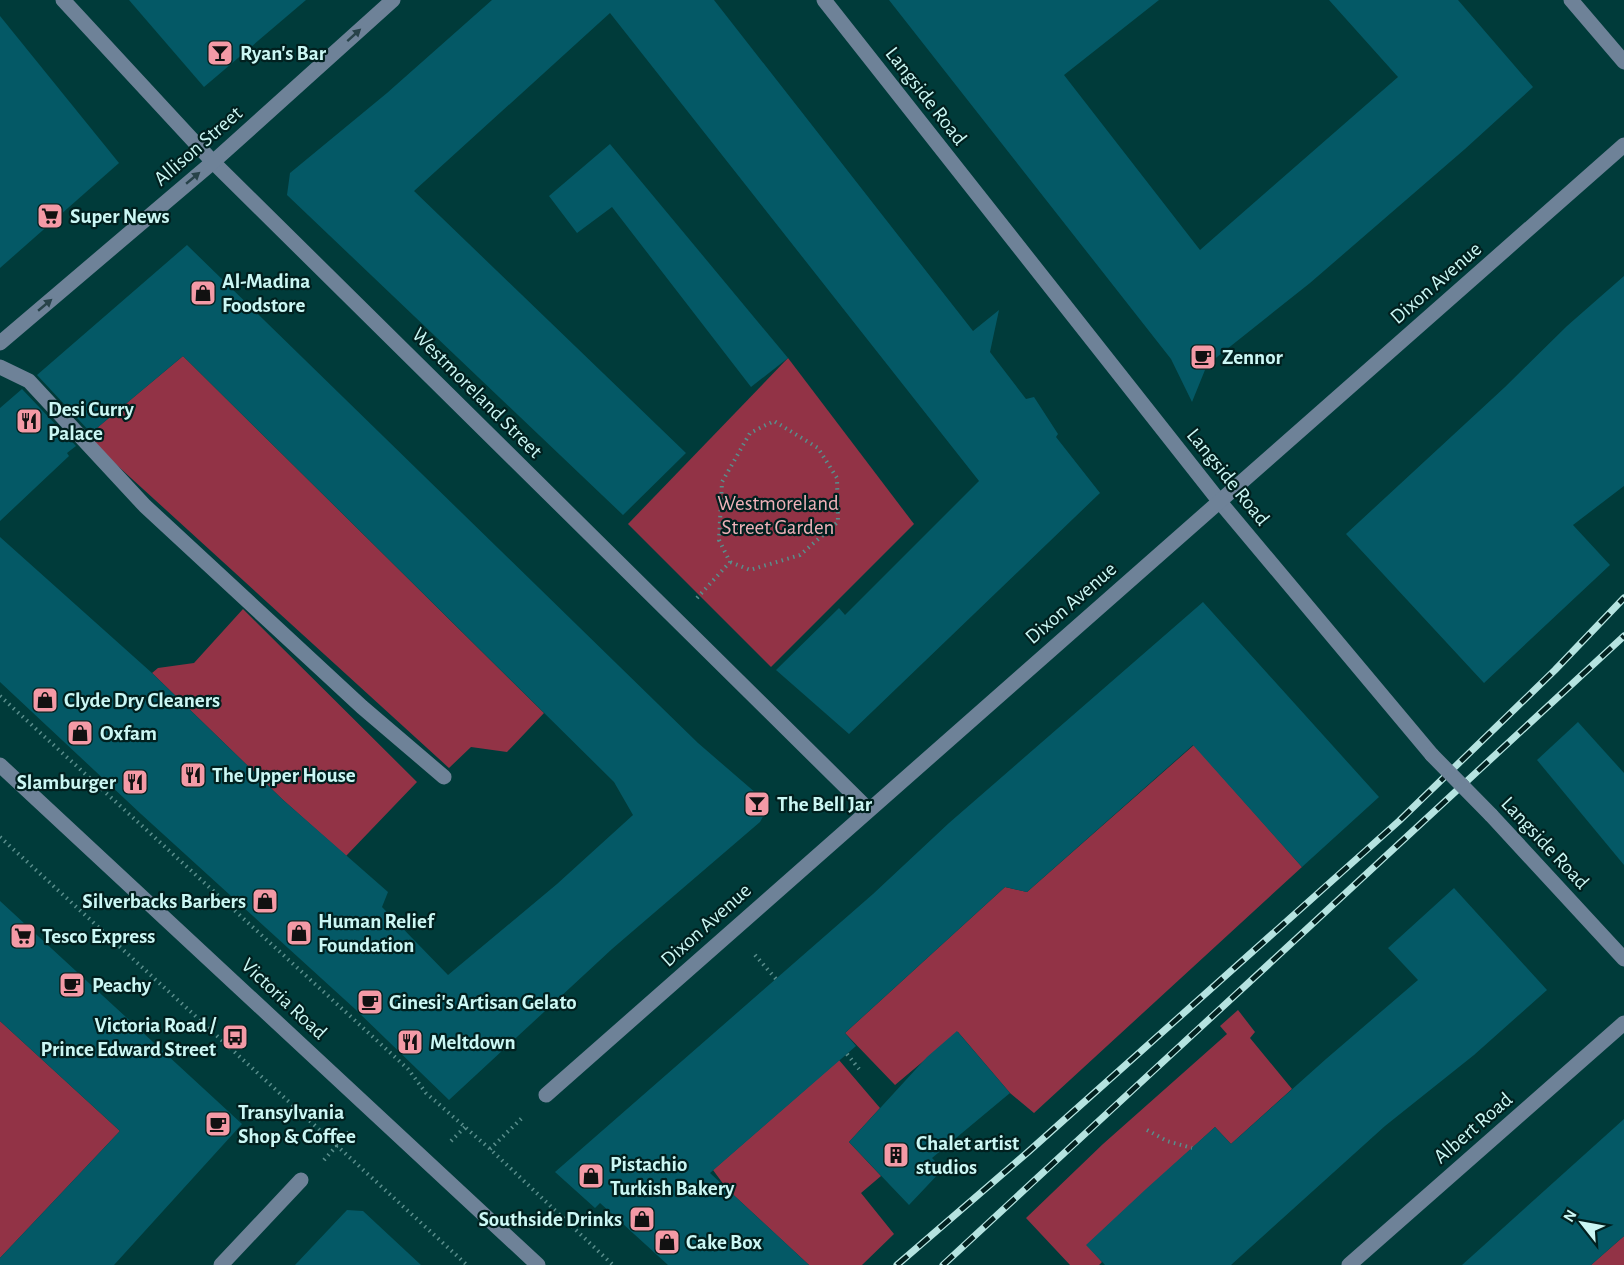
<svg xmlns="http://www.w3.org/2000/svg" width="1624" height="1265" viewBox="0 0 1624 1265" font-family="'Alegreya Sans',sans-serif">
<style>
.green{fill:#923346}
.building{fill:#045966}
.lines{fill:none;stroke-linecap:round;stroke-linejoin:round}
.path{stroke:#598e8c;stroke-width:4;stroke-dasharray:1.5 4.5;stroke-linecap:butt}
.minor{stroke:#6e8298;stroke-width:15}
.rail-casing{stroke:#b5e3e0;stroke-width:7}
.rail{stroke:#01201f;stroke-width:4.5;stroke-dasharray:14;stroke-linecap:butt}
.minor-bridge{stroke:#6e8298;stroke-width:15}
.oneway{fill:#274249}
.labels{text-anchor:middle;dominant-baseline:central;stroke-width:4.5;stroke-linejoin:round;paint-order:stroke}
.poi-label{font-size:21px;font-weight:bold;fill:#cbf7f4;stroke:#01201f;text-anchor:start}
.street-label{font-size:21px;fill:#cbf7f4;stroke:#01201f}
.park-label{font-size:21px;fill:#eeb1b8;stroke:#01201f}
</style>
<rect width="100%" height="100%" fill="#003b3a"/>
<!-- green -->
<g class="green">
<polygon points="183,356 544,713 507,752 471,747 449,768 86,437"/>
<polygon points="788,358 914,524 771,667 628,524"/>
<polygon points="243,609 417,782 346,856 282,799 152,673 158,668 194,663"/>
<polygon points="1194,745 1302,867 1034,1113 1010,1093 958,1032 895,1085 845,1033 1005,887 1027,892"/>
<polygon points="1238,1010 1255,1032 1250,1038 1292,1089 1231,1144 1215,1127 1087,1245 1102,1262 1099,1265 1070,1265 1026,1218 1103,1144 1227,1034 1220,1026"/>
<polygon points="0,1021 120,1131 0,1258"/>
<polygon points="839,1060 880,1108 849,1142 881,1176 861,1193 894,1234 862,1265 809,1265 727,1189 713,1170"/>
<polygon points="1624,1236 1624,1265 1591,1265"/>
</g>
<!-- building -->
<g class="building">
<polygon points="129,0 306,0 204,87"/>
<polygon points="492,0 714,0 973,331 999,310 990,352 1026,399 1034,397 1058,434 1056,437 1100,493 849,734 776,670 839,608 845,615 979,481 610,13 414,191 686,453 623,515 287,195 290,173 387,93"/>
<polygon points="889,0 1159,0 1064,75 1200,250 1398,77 1329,0 1458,0 1533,87 1465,149 1310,283 1207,365 1192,402 1171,359"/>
<polygon points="0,16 119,163 0,268"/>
<polygon points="610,144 788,358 751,387 612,207 577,233 549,196"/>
<polygon points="187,245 698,743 764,800 765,813 760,822 612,949 449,1100 355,1009 141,814 0,682 0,537 152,673 282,799 388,892 382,907 448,975 557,884 633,815 614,782 183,356 91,433 37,375"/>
<polygon points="1624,276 1624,486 1573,525 1610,565 1484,683 1346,534 1505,387 1567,326"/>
<polygon points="22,389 76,446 67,453 69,456 0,521 0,408"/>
<polygon points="1203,602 1379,797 1302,867 1193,745 1027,892 1005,887 845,1033 856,1046 710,1173 809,1265 668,1265 600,1203 595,1208 555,1172 873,894 949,823"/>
<polygon points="1578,722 1624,773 1624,865 1537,760"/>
<polygon points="1454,888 1547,990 1474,1055 1385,1126 1231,1265 1105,1265 1086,1245 1146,1189 1215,1127 1231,1144 1326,1059 1418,980 1388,948"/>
<polygon points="0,901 242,1124 114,1265 0,1265 0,1258 120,1131 0,1021"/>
<polygon points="957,1031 1010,1093 932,1158 943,1169 909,1205 849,1142 927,1057"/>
<polygon points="1624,1119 1624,1236 1591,1265 1462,1265"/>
<polygon points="347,1210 363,1211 421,1265 295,1265"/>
</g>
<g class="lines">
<!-- path -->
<g class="path">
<polyline points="697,598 730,562 719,540 722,482 750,433 774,421 818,448 837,478 838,522 800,555 750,570 730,562"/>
<polyline points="0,696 408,1069 426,1093 490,1149 613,1265"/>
<polyline points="0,837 467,1265"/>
<polyline points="755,955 776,979"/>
<polyline points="847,1054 859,1069"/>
<polyline points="1147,1130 1167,1141 1192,1148"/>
<polyline points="451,1141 465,1127"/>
<polyline points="490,1149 524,1116"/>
<polyline points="324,1160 349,1132"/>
</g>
<!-- minor -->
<g class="minor">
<polyline points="63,0 213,162 868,809"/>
<polyline points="824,0 1220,502 1432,755"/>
<polyline points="1571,0 1624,62"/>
<polyline points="0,343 213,162 393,0"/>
<polyline points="0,367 29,381 145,506 362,707 444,777"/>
<polyline points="0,765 538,1265"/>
<polyline points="1491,815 1624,959"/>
<polyline points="546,1095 1624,145"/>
<polyline points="221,1265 301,1180"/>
<polyline points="1349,1265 1624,1023"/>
</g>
<!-- rail casing -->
<g class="rail-casing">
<g id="rail">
<polyline points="897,1265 1028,1152 1399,821 1555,670 1624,598"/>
<polyline points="943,1265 1624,636"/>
</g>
</g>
<!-- rail -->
<use href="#rail" class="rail"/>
<!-- minor-bridge -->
<polyline class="minor-bridge" points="1432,755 1491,815"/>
</g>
<!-- one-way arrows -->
<defs><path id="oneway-solid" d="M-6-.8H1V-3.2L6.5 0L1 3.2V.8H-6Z" transform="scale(1.5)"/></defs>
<g class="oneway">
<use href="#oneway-solid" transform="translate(354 35) rotate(-42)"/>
<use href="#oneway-solid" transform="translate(193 178) rotate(-40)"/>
<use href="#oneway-solid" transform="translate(45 305) rotate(-40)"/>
</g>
<!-- icons -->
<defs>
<g id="bar-square" transform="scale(1.35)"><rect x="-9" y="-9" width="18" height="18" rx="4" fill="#f49aa6" stroke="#01201f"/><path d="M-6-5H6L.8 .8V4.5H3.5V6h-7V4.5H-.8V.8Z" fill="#111"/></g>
<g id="supermarket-square" transform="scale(1.35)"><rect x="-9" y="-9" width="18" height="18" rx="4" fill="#f49aa6" stroke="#01201f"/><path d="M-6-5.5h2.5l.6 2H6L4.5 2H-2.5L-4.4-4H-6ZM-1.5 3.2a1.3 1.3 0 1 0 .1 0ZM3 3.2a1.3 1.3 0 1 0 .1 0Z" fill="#111"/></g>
<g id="shop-square" transform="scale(1.35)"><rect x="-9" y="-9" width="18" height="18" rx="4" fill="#f49aa6" stroke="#01201f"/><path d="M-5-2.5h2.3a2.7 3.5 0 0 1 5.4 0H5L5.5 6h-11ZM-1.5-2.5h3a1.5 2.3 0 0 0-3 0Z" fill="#111"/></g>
<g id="cafe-square" transform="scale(1.35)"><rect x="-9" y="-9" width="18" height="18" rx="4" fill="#f49aa6" stroke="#01201f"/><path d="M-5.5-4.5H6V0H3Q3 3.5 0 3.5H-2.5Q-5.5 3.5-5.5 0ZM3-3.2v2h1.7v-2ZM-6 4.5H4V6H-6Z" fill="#111"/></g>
<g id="restaurant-square" transform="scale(1.35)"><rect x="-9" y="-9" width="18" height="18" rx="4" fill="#f49aa6" stroke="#01201f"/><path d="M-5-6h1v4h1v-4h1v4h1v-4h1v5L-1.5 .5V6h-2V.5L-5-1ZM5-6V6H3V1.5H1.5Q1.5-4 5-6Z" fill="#111"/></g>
<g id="bus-square" transform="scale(1.35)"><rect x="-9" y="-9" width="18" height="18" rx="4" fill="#f49aa6" stroke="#01201f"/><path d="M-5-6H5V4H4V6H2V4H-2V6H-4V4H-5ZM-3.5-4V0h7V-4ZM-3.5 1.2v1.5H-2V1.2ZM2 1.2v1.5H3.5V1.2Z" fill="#111"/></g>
<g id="building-square" transform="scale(1.35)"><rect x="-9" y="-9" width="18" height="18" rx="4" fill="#f49aa6" stroke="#01201f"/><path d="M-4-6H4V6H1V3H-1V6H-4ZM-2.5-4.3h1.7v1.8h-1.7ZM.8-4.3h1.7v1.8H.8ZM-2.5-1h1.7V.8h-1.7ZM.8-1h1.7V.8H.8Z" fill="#111"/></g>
</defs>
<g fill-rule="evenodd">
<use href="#bar-square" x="220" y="53"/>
<use href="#supermarket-square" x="50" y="216"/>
<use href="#shop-square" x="203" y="293"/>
<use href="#cafe-square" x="1203" y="357"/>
<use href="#restaurant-square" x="29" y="421"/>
<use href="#shop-square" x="45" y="700"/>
<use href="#shop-square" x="80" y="733"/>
<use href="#restaurant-square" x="193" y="775"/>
<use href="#restaurant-square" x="135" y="782"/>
<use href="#bar-square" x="757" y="804"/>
<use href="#shop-square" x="265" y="901"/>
<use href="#shop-square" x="299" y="933"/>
<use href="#supermarket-square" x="23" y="936"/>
<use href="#cafe-square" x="72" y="985"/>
<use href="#cafe-square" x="370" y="1002"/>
<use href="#bus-square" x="235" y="1037"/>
<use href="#restaurant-square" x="410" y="1042"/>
<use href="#cafe-square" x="218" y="1124"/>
<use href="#building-square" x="896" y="1155"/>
<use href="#shop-square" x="591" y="1176"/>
<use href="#shop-square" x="642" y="1219"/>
<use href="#shop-square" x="667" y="1242"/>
</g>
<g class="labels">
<!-- poi labels -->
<g class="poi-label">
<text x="240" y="53">Ryan's Bar</text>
<text x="70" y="216">Super News</text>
<text x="222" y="281">Al-Madina<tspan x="222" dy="24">Foodstore</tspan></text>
<text x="1222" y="357">Zennor</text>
<text x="48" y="409">Desi Curry<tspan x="48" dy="24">Palace</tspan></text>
<text x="64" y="700">Clyde Dry Cleaners</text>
<text x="100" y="733">Oxfam</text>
<text x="212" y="775">The Upper House</text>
<text x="116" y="782" text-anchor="end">Slamburger</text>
<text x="777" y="804">The Bell Jar</text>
<text x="246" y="901" text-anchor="end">Silverbacks Barbers</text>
<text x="318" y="921">Human Relief<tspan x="318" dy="24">Foundation</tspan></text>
<text x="42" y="936">Tesco Express</text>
<text x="92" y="985">Peachy</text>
<text x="389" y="1002">Ginesi's Artisan Gelato</text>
<text x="216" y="1025" text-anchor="end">Victoria Road /<tspan x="216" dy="24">Prince Edward Street</tspan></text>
<text x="430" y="1042">Meltdown</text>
<text x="238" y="1112">Transylvania<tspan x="238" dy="24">Shop &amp; Coffee</tspan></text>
<text x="916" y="1143">Chalet artist<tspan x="916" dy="24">studios</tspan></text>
<text x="610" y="1164">Pistachio<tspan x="610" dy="24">Turkish Bakery</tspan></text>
<text x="622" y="1219" text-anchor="end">Southside Drinks</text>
<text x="686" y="1242">Cake Box</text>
</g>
<!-- street labels -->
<g class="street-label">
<text transform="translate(926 96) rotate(52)">Langside Road</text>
<text transform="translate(198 146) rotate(-41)">Allison Street</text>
<text transform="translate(1436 283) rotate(-41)">Dixon Avenue</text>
<text transform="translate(477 393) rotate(45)">Westmoreland Street</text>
<text transform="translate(1228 477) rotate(51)">Langside Road</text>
<text transform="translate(1071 603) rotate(-41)">Dixon Avenue</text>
<text transform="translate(1545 843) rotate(47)">Langside Road</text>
<text transform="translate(706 925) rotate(-42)">Dixon Avenue</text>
<text transform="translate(284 999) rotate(43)">Victoria Road</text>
<text transform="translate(1473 1128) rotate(-41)">Albert Road</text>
</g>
<!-- park labels -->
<g class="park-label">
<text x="778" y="503">Westmoreland<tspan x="778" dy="24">Street Garden</tspan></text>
</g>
</g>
<!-- north arrow -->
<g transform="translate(1582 1223) rotate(301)" stroke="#01201f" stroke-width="4.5" paint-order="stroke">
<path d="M0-4.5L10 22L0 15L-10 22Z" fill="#cbf7f4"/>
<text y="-9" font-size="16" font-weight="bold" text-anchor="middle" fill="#cbf7f4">N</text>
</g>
</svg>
